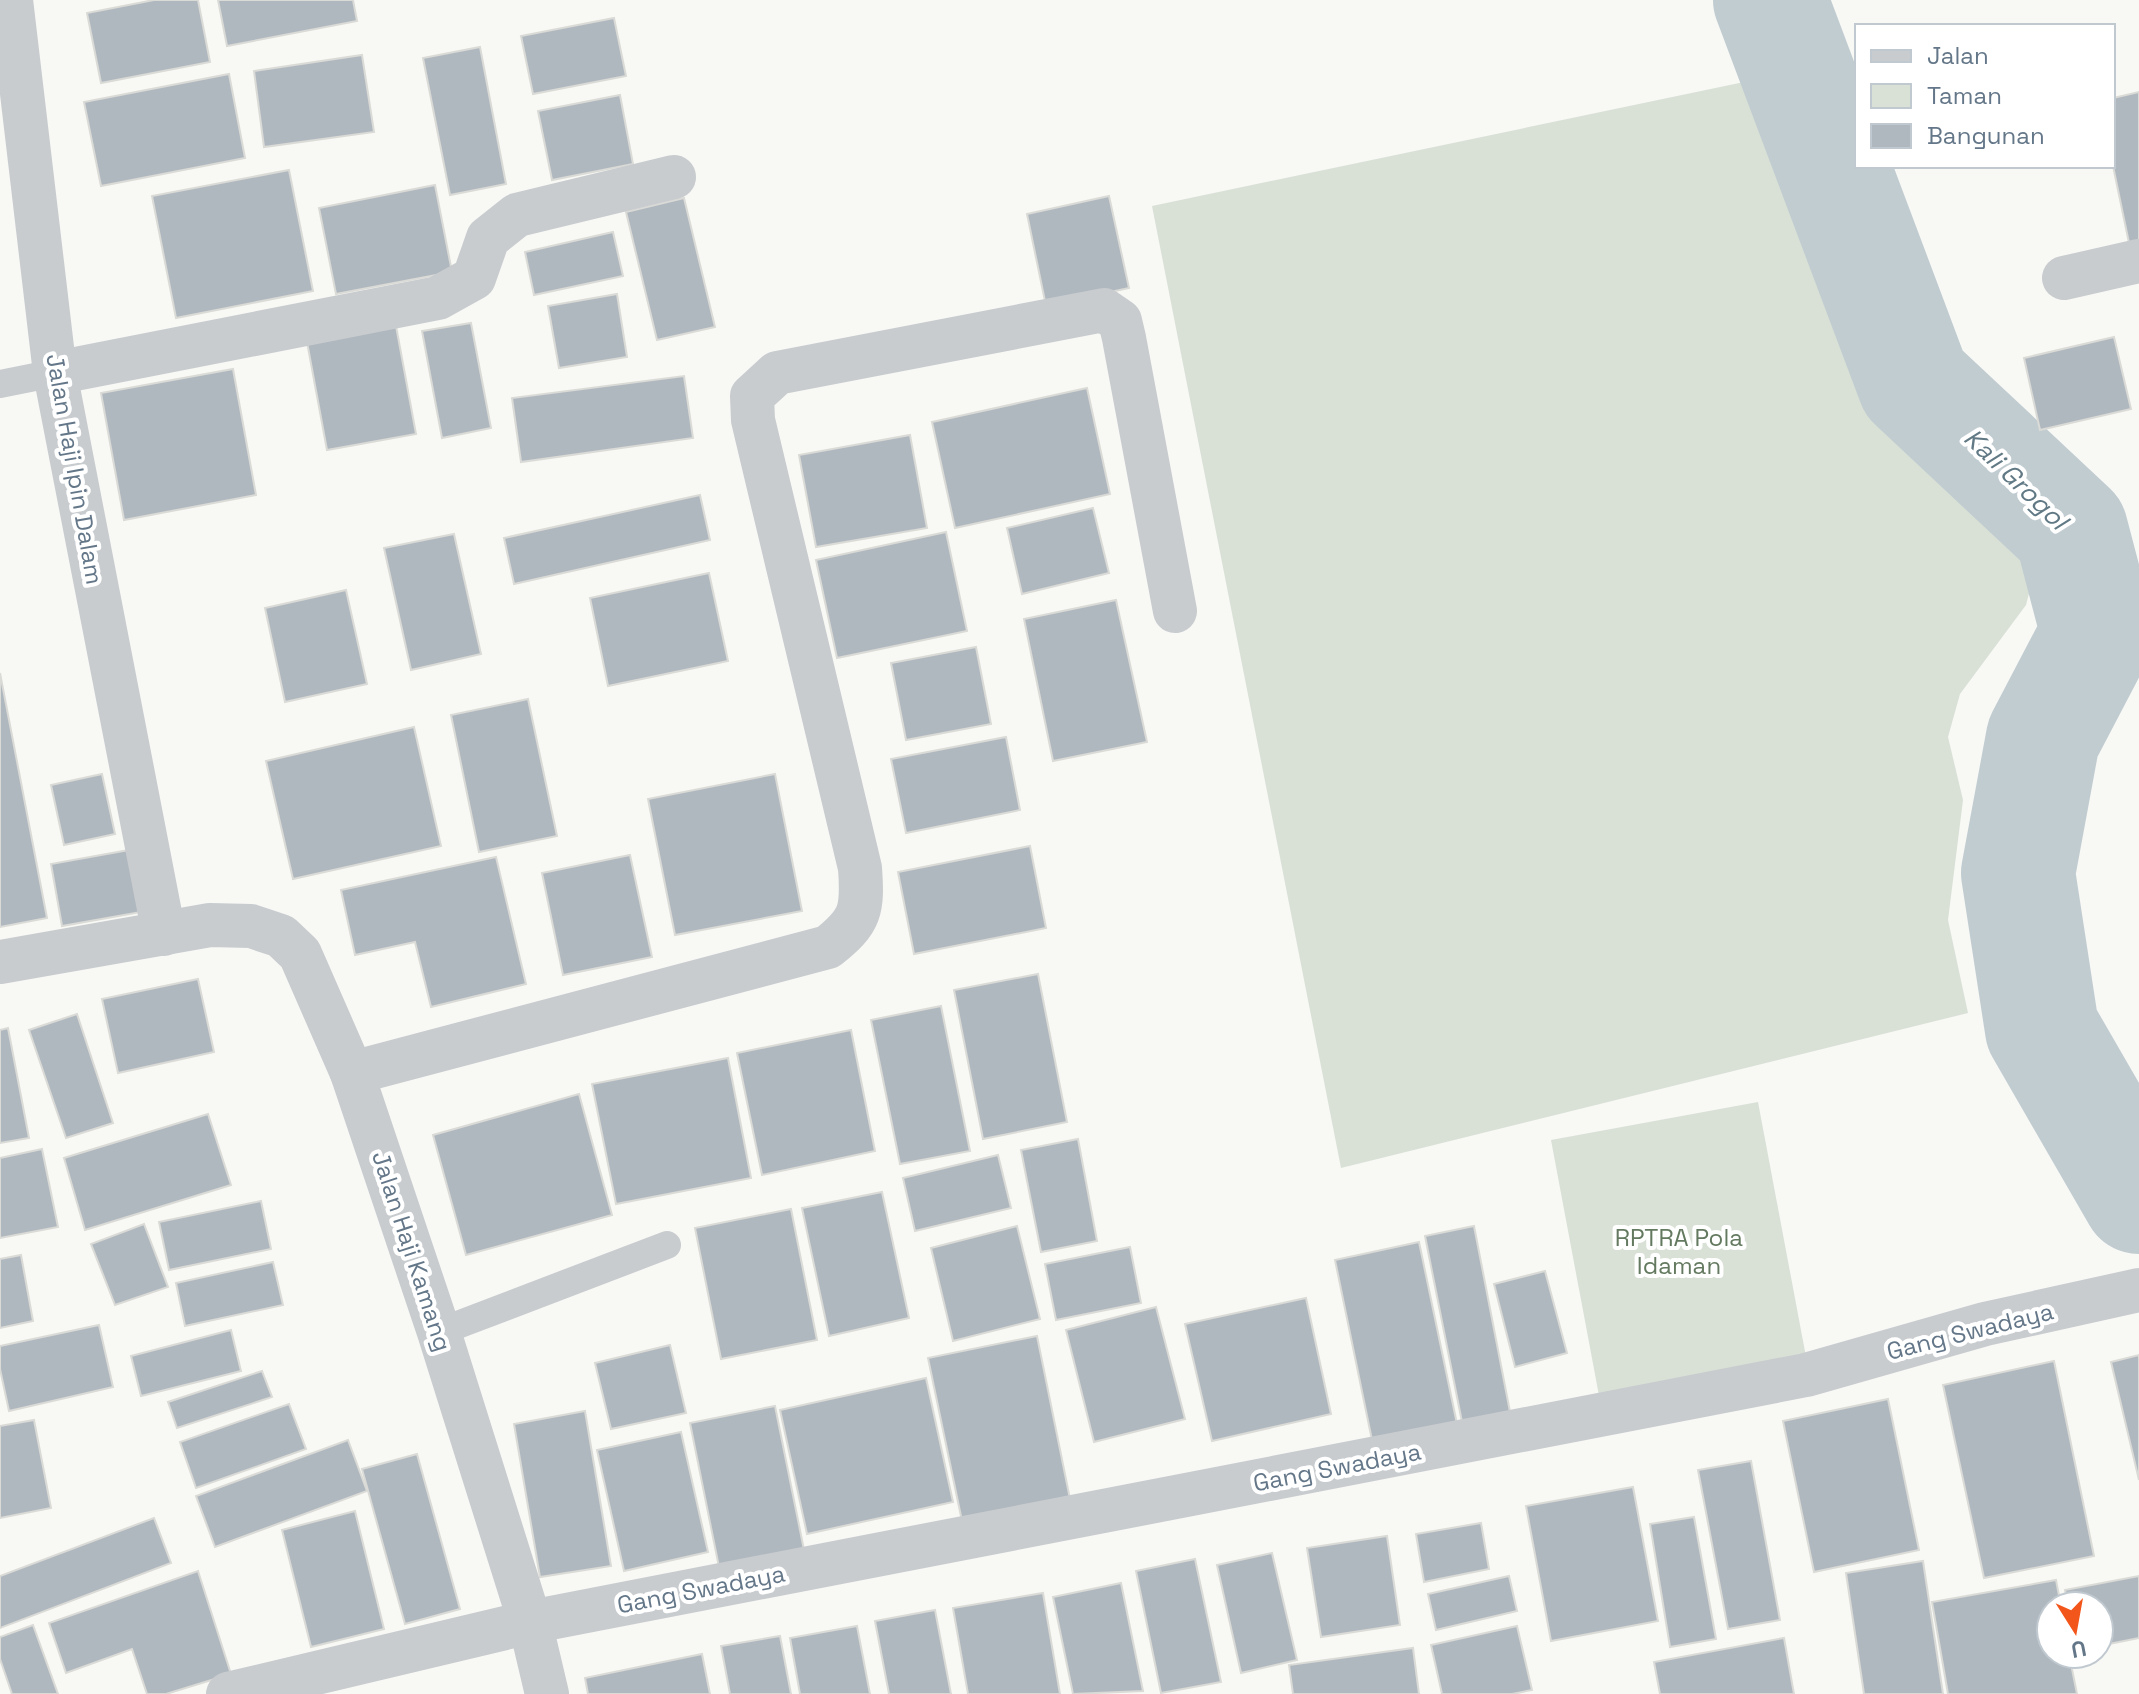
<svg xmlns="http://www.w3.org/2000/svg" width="2139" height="1694" viewBox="0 0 2139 1694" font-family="'Space Grotesk',sans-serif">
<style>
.green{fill:#d9e1d6}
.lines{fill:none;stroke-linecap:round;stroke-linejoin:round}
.river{stroke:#c1ccd1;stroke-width:114}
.building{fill:#b0b8bf;stroke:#dadad7;stroke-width:2}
.service{stroke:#c8cccf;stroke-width:28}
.minor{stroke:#c8cccf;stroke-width:44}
.labels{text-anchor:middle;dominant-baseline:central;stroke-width:8;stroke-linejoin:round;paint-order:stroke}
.street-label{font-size:24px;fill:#647789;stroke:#fff}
.park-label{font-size:24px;fill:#647a60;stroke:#fff}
.water-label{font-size:26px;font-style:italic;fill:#607984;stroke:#fff}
</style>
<rect width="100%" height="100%" fill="#f8f8f5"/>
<!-- green -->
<g class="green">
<polygon points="1782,74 1845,317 2010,461 2039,555 2026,605 1960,694 1948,737 1963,800 1948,920 1968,1013 1341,1168 1152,206"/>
<polygon points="1758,1102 1807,1362 1600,1401 1551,1140"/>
</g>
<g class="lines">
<!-- river -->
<polyline class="river" points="1770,0 1914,383 2071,530 2098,633 2043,738 2018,873 2042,1029 2139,1197"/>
</g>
<!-- building -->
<g class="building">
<polygon points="154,0 198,0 210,62 101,83 87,13"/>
<polygon points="218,0 353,0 357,21 227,46"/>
<polygon points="614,18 626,76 533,94 521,36"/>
<polygon points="480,47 506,184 450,195 423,58"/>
<polygon points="362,55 374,132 264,147 254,71"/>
<polygon points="229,74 245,158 101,186 84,102"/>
<polygon points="2139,92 2139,240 2129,243 2113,166 2113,98"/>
<polygon points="620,95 633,164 552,180 538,111"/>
<polygon points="289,170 313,291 176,318 152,196"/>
<polygon points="435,185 452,272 336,294 319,208"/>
<polygon points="1109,196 1129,288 1046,306 1027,214"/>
<polygon points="684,198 715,327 657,340 626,212"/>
<polygon points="613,232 623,276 534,295 525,252"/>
<polygon points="617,294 627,357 559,368 548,306"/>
<polygon points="471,323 491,428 442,438 422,331"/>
<polygon points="396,326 416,434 327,450 307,342"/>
<polygon points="2114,337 2131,409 2040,430 2024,358"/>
<polygon points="233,369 256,495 124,520 101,393"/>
<polygon points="684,376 693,438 521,462 512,398"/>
<polygon points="1087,388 1110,494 955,528 932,422"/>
<polygon points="910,435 927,528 816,547 799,455"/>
<polygon points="700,495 710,540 514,584 504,538"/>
<polygon points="1093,508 1109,573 1022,594 1007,528"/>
<polygon points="946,532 967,631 837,658 816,560"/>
<polygon points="454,534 481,654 411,670 384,548"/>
<polygon points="709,573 728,661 608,686 590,598"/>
<polygon points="346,590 367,684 285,702 265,608"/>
<polygon points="1116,600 1147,742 1053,761 1024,619"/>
<polygon points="976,647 991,724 906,740 891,663"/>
<polygon points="0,673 47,918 0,927"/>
<polygon points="528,699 557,836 479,852 451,715"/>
<polygon points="414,727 441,846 293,879 266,761"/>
<polygon points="1006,737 1020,810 906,833 891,759"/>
<polygon points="102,774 115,834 64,845 51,785"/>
<polygon points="775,774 802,911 675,935 648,799"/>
<polygon points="1030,846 1046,928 914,954 898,872"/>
<polygon points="129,850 141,912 62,926 51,864"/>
<polygon points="630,855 652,957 563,975 542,873"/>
<polygon points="496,857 526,984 431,1007 415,942 355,955 341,890"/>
<polygon points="1038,974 1067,1122 983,1139 954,990"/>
<polygon points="198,979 214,1052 118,1073 102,999"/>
<polygon points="941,1006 970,1151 900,1164 871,1020"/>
<polygon points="77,1014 113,1123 66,1138 29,1030"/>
<polygon points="8,1028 29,1138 0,1143 0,1030"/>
<polygon points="851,1030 875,1151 762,1175 737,1053"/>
<polygon points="728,1058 751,1178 616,1204 592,1084"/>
<polygon points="579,1094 612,1215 466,1255 433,1135"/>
<polygon points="208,1114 231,1185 85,1230 64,1158"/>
<polygon points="1078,1139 1097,1241 1041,1252 1021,1150"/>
<polygon points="42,1149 58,1227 0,1238 0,1158"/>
<polygon points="998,1155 1011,1208 915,1231 903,1178"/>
<polygon points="882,1192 909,1318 829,1336 802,1208"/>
<polygon points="261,1201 271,1249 169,1270 159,1222"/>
<polygon points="791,1209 817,1340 721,1359 695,1228"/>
<polygon points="144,1224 168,1287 115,1305 91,1244"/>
<polygon points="1017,1226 1040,1319 953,1341 931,1248"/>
<polygon points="1474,1226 1511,1417 1463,1427 1425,1236"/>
<polygon points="1419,1242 1457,1424 1372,1440 1335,1260"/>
<polygon points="1130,1247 1141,1303 1056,1320 1045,1264"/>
<polygon points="21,1255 33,1321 0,1328 0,1259"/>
<polygon points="273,1262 283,1305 185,1326 176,1283"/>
<polygon points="1545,1271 1567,1353 1515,1367 1494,1284"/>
<polygon points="1306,1298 1331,1414 1212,1441 1185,1324"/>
<polygon points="1156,1307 1185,1419 1094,1442 1066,1330"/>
<polygon points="99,1325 113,1387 9,1411 0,1369 0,1346"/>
<polygon points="231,1330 241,1371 141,1396 131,1356"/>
<polygon points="1037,1336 1070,1499 962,1521 928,1358"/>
<polygon points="670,1345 686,1413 611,1429 595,1363"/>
<polygon points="2139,1355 2139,1480 2111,1362"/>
<polygon points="2054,1361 2094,1556 1984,1578 1943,1385"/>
<polygon points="262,1371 272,1397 177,1428 168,1402"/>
<polygon points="926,1378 953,1502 807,1534 780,1410"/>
<polygon points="1888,1399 1919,1550 1814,1572 1783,1421"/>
<polygon points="289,1404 306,1449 196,1488 180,1442"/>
<polygon points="775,1406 804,1550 719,1567 690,1423"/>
<polygon points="585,1411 611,1566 540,1577 514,1424"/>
<polygon points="34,1420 51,1508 0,1518 0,1426"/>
<polygon points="681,1432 708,1552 624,1571 597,1450"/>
<polygon points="348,1440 367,1491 215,1547 196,1496"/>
<polygon points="417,1454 460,1609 405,1624 362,1469"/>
<polygon points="1751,1461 1780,1620 1728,1629 1698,1470"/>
<polygon points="1633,1487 1658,1621 1551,1641 1526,1506"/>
<polygon points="355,1511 384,1629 311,1647 282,1530"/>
<polygon points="1694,1517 1716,1639 1670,1647 1650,1524"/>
<polygon points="154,1518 171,1563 0,1628 0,1576"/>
<polygon points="1481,1523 1489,1569 1424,1582 1416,1534"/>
<polygon points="1387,1536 1400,1625 1321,1637 1307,1548"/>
<polygon points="1272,1553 1297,1660 1241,1673 1217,1565"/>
<polygon points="1195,1559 1221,1682 1161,1693 1136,1571"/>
<polygon points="1923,1561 1943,1694 1864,1694 1846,1573"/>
<polygon points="198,1571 231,1674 166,1694 147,1694 132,1649 66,1673 49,1623"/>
<polygon points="1509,1576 1517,1611 1436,1630 1428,1594"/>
<polygon points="2139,1576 2139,1638 2099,1646 2099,1606 2068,1606 2065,1590"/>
<polygon points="2056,1580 2061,1606 2051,1606 2051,1654 2069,1654 2077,1694 1948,1694 1932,1602"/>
<polygon points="1121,1583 1143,1691 1073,1694 1053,1597"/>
<polygon points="1043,1593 1060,1694 968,1694 953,1608"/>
<polygon points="935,1610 951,1694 889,1694 875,1621"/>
<polygon points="33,1625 58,1694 12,1694 0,1659 0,1637"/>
<polygon points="857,1626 870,1694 800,1694 790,1638"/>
<polygon points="1517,1626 1532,1690 1512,1694 1442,1694 1431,1645"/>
<polygon points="780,1636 791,1694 730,1694 721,1646"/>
<polygon points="1784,1638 1794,1694 1660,1694 1654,1662"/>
<polygon points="1413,1648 1419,1694 1293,1694 1289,1665"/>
<polygon points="702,1654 710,1694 588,1694 585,1678"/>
</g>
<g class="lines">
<!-- service -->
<g class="service">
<polyline points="0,384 55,373"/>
<polyline points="439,1332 667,1245"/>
</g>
<!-- minor -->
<g class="minor">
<polyline points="11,0 55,373 164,934"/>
<polyline points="2064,278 2139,261"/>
<polyline points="55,373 438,298 474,278 488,238 517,215 674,177"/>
<polyline points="0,962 210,925 251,926 281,936 300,954 352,1073 439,1332 530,1622 547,1694"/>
<path d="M352 1073 828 947C861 921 863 910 860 868L753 420 752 396 777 373 1104 310 1120 321 1124 338 1175 611"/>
<polyline points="228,1694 530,1622 1806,1375 1985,1324 2139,1290"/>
</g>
</g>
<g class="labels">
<!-- street labels -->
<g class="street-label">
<text transform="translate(75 469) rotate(80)">Jalan Haji Ipin Dalam</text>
<text transform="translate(412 1251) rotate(72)">Jalan Haji Kamang</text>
<text transform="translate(1970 1331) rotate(-14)">Gang Swadaya</text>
<text transform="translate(1337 1467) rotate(-11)">Gang Swadaya</text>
<text transform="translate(701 1589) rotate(-11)">Gang Swadaya</text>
</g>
<!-- park labels -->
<g class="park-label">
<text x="1679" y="1237">RPTRA Pola<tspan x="1679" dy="28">Idaman</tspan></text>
</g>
<!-- water labels -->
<g class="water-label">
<text transform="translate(2016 479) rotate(44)">Kali Grogol</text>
</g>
</g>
<!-- legend -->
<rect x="1855" y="24" width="260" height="144" fill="#ffffff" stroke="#c1c9d0" stroke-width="2"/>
<rect x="1871" y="50" width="40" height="12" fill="#c8cccf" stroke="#c1c9d0" stroke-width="2"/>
<text x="1927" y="64" font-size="24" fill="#647789">Jalan</text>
<rect x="1871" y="84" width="40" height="24" fill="#d9e1d6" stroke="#c1c9d0" stroke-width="2"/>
<text x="1927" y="104" font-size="24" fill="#647789">Taman</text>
<rect x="1871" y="124" width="40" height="24" fill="#b0b8bf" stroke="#c1c9d0" stroke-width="2"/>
<text x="1927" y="144" font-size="24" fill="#647789">Bangunan</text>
<!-- north arrow -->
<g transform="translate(2075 1630) rotate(169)"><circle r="38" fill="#ffffff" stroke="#c1c9d0" stroke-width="2"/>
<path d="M0-6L14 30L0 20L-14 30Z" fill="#f3561a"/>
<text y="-12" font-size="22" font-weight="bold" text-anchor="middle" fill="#647789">U</text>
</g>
</svg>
